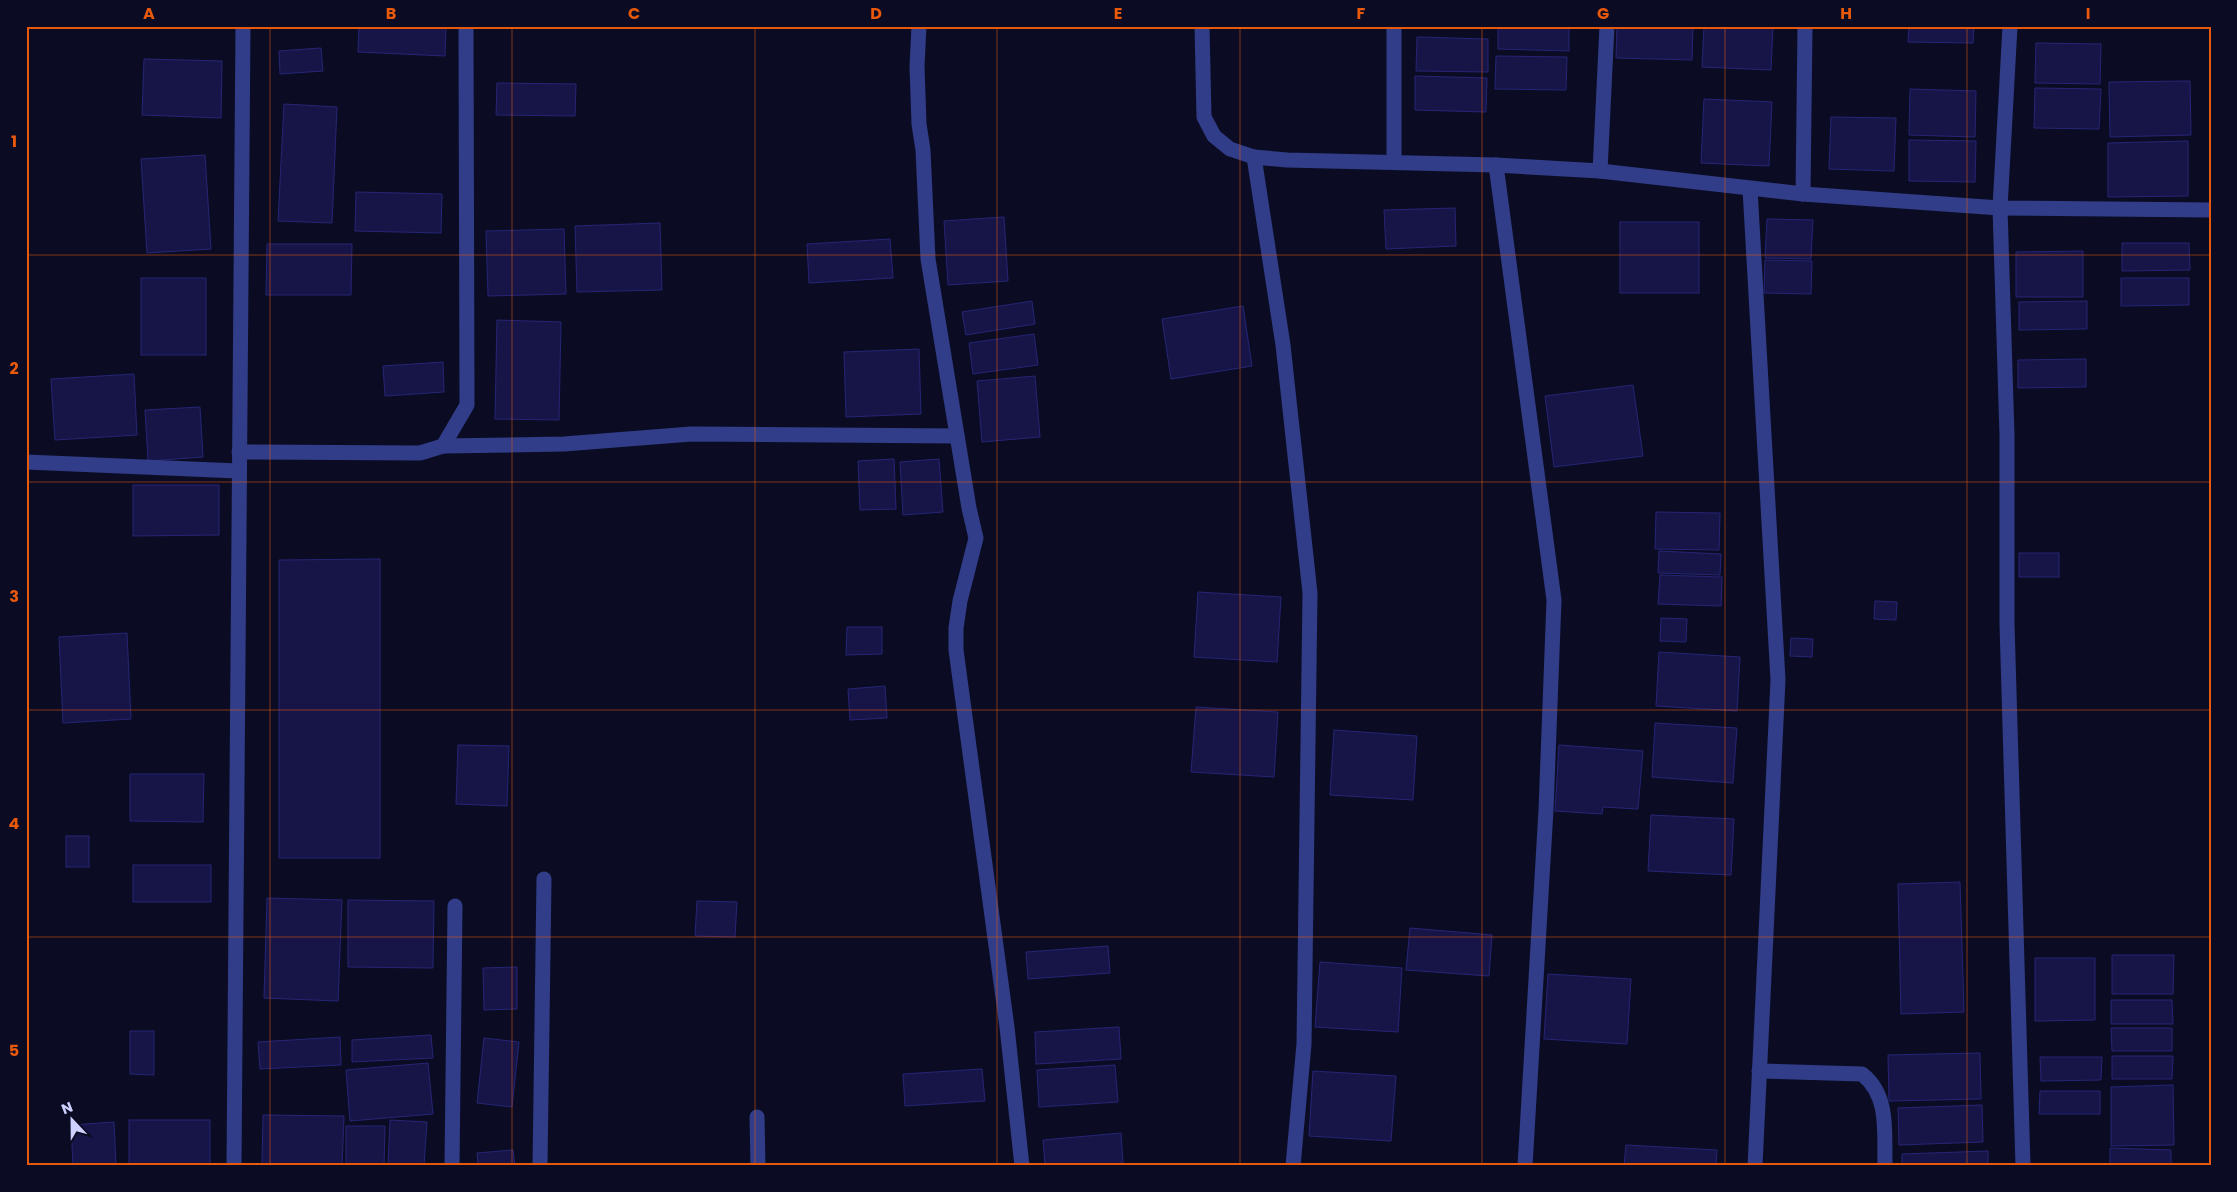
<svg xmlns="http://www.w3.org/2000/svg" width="2237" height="1192" viewBox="0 0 2237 1192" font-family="Poppins,sans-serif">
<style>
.building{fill:#171547;stroke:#262575}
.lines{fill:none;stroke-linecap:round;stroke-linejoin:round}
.minor{stroke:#313d88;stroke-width:15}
.grid{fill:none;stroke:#e8590c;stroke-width:1;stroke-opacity:0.55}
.neatline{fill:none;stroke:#e8590c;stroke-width:2}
.grid-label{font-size:16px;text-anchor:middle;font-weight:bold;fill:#e8590c}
</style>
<rect width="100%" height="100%" fill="#0b0c24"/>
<!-- building -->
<g class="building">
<polygon points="359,26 446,26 445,56 358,52"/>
<polygon points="1498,26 1569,26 1569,51 1498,49"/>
<polygon points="1617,26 1693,26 1692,60 1616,58"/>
<polygon points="1704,26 1773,26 1771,70 1702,67"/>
<polygon points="1909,26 1974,26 1973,43 1908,42"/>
<polygon points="1417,37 1488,39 1488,72 1416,71"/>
<polygon points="2036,43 2101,44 2100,84 2035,83"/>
<polygon points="321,48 323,71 280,74 279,51"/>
<polygon points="1496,56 1567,57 1566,90 1495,89"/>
<polygon points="144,59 222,61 221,118 142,115"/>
<polygon points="1415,76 1487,78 1486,112 1415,110"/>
<polygon points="2190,81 2191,135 2110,137 2109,82"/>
<polygon points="497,83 576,84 575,116 496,115"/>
<polygon points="2035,88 2101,89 2099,129 2034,128"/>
<polygon points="1910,89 1976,91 1975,137 1909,135"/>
<polygon points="1704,99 1772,102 1769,166 1701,163"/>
<polygon points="284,104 337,107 332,223 278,221"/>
<polygon points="1831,117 1896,118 1894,171 1829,169"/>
<polygon points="1909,140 1976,141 1975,182 1909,181"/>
<polygon points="2188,141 2188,196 2108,197 2108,143"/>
<polygon points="205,155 211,249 147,253 141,159"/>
<polygon points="356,192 442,194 441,233 355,231"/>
<polygon points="1455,208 1456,246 1386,249 1384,210"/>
<polygon points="1004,217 1008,281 948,285 944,221"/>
<polygon points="1767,219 1813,220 1811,259 1765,258"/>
<rect x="1620" y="222" width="79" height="71"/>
<polygon points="660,223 662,290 577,292 575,226"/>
<polygon points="564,229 566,294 488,296 486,231"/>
<polygon points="890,239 893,278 809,283 807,244"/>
<polygon points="2122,243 2189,243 2190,270 2122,271"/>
<polygon points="267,244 352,244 351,295 266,295"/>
<polygon points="2083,251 2083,297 2016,297 2016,252"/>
<polygon points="1765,260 1812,261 1811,294 1764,293"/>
<rect x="141" y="278" width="65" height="77"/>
<polygon points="2121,278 2189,278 2189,305 2121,306"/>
<polygon points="1032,301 1035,324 966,335 962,312"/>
<polygon points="2087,301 2087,329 2019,330 2019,302"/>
<polygon points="1243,306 1252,366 1171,379 1162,319"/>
<polygon points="497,320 561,322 559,420 495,419"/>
<polygon points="1034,334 1038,365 973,374 969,343"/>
<polygon points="919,349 921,414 846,417 844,352"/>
<polygon points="2086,359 2086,387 2018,388 2018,360"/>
<polygon points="443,362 444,392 385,396 383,366"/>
<polygon points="134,374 137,435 55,440 51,379"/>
<polygon points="1035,376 1040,437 982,442 977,381"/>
<polygon points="1633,385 1643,456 1554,467 1545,396"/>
<polygon points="200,407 203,457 148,461 145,410"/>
<polygon points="894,459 896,509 860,510 858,461"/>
<polygon points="939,459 943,512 903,515 900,462"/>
<polygon points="133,485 219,485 219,535 133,536"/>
<polygon points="1656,512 1720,513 1719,550 1655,549"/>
<polygon points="1659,551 1721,554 1720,575 1658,573"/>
<rect x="2019" y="553" width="40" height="24"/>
<polygon points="380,559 380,858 279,858 279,560"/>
<polygon points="1660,575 1722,577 1721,606 1658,604"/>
<polygon points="1198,592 1281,597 1277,662 1194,657"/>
<polygon points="1875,601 1897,602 1896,620 1874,619"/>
<polygon points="1661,618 1687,619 1686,642 1660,641"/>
<polygon points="847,627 882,627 882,654 846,655"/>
<polygon points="127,633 131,719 63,723 59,637"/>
<polygon points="1791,638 1813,639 1812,657 1790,656"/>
<polygon points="1659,652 1740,657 1737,711 1656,706"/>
<polygon points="885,686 887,718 850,720 848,689"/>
<polygon points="1196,707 1278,712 1274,777 1191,772"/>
<polygon points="1655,723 1737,728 1733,783 1652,777"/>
<polygon points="1334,730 1417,736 1413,800 1330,795"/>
<polygon points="458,745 509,746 507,806 456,804"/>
<polygon points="1559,745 1643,751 1638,809 1603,807 1602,814 1555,811"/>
<polygon points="130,774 204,774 203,822 130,821"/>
<polygon points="1651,815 1734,819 1731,875 1648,871"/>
<rect x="66" y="836" width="23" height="31"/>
<rect x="133" y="865" width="78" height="37"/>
<polygon points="1960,882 1964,1012 1901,1014 1898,884"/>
<polygon points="267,898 342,900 338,1001 264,998"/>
<polygon points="348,900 434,901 433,968 348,967"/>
<polygon points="697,901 737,902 735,937 695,936"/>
<polygon points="1410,928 1492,935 1489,976 1406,970"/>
<polygon points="1108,946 1110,973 1028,979 1026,952"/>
<polygon points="2112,955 2174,955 2173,994 2112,994"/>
<polygon points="2035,958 2095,958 2095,1020 2035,1021"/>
<polygon points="1320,962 1402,968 1398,1032 1315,1027"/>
<polygon points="517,967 517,1009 484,1010 483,968"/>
<polygon points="1548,974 1631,979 1627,1044 1544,1039"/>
<polygon points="2111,1000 2172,1000 2173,1024 2111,1024"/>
<polygon points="1119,1027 1121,1059 1036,1064 1035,1032"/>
<polygon points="2111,1028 2172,1028 2172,1051 2112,1051"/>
<polygon points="130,1031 154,1031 154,1075 130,1074"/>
<polygon points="431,1035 433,1058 352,1062 352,1040"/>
<polygon points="340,1037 341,1065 260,1069 258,1042"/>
<polygon points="484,1038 519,1042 512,1107 477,1103"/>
<polygon points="1980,1053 1981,1099 1889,1101 1888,1055"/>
<polygon points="2112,1056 2173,1056 2172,1079 2112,1079"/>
<polygon points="2040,1057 2102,1057 2101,1080 2041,1081"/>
<polygon points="428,1063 433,1114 350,1121 346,1070"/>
<polygon points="1115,1065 1118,1102 1039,1107 1037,1070"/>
<polygon points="982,1069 985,1101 905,1106 903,1074"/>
<polygon points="1313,1071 1396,1076 1391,1141 1309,1136"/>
<polygon points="2173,1085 2174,1145 2111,1146 2111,1087"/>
<polygon points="2040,1091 2100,1091 2100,1114 2039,1114"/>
<polygon points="1982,1105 1983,1142 1899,1145 1898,1108"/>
<polygon points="263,1115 344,1116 342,1166 262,1164"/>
<rect x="129" y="1120" width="81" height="46"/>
<polygon points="390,1120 427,1122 424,1166 388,1165"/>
<polygon points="114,1122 116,1166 73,1166 71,1125"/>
<polygon points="346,1126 385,1126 384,1166 346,1166"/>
<polygon points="1121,1133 1123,1163 1095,1166 1045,1166 1043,1140"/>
<polygon points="1626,1145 1717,1150 1716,1166 1624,1166"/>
<polygon points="2110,1148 2171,1150 2171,1166 2110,1166"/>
<polygon points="513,1150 515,1166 478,1166 477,1153"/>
<polygon points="1988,1151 1988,1166 1902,1166 1902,1154"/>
</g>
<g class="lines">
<!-- minor -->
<g class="minor">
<polyline points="919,26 917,66 919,124 923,150 928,259 969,508 976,538 960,601 956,628 956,650 1007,1027 1022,1166"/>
<polyline points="1202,26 1204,117 1214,136 1230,149 1254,157 1287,160 1496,165 1600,171 1803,194 2000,208 2211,210"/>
<polyline points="2010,26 2000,208 2007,435 2007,624 2023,1166"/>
<polyline points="1254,157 1283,345 1310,593 1304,1044 1293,1166"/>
<polyline points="1394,162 1394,26"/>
<polyline points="1496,165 1554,600 1546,810 1525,1166"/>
<polyline points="1600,171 1607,26"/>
<polyline points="1750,189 1778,680 1755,1166"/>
<polyline points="1803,194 1805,26"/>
<polyline points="443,446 564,444 691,434 957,436"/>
<polyline points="239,452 420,453 443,446 467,405 466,26"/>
<polyline points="26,462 238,471"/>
<path d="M1759 1071 1862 1074C1890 1096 1884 1133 1885 1166"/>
<polyline points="757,1117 758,1166"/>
<polyline points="234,1166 243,26"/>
<polyline points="452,1166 455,906"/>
<polyline points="540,1166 544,879"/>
</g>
</g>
<!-- grid -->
<path class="grid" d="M270 26V1166M512 26V1166M755 26V1166M997 26V1166M1240 26V1166M1482 26V1166M1725 26V1166M1967 26V1166M26 255H2211M26 482H2211M26 710H2211M26 937H2211"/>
<!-- border -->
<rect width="2237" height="1192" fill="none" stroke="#0b0c24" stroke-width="55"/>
<!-- north arrow -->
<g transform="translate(72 1120) rotate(338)" stroke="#0b0c24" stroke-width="4" paint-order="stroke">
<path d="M0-4L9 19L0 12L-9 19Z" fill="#ced1ff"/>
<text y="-8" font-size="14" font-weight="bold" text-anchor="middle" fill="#ced1ff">N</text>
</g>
<rect x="28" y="28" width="2182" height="1136" class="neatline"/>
<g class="grid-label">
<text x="149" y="19">A</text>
<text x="391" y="19">B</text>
<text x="634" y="19">C</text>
<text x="876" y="19">D</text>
<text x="1118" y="19">E</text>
<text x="1361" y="19">F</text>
<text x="1603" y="19">G</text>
<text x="1846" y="19">H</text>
<text x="2088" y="19">I</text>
<text x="14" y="147">1</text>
<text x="14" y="374">2</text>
<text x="14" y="602">3</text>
<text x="14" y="829">4</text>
<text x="14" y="1056">5</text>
</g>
</svg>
